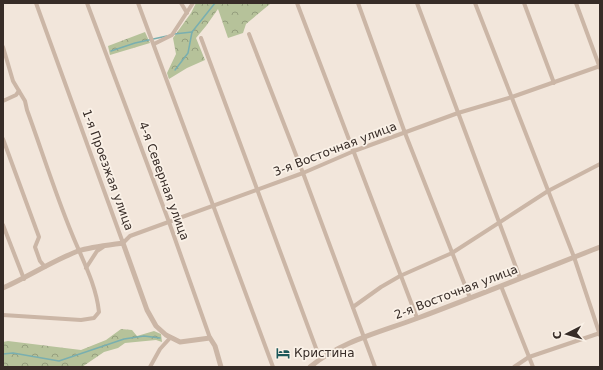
<svg xmlns="http://www.w3.org/2000/svg" width="603" height="370" viewBox="0 0 603 370" font-family="'DejaVu Sans',sans-serif">
<style>
.forest{fill:url(#forest-crowns)}
.lines{fill:none;stroke-linecap:round;stroke-linejoin:round}
.stream{stroke:#79afb0;stroke-width:1.5}
.minor{stroke:#cbb6a6;stroke-width:4}
.tertiary{stroke:#cbb6a6;stroke-width:5}
.labels{text-anchor:middle;dominant-baseline:central;stroke-width:3.5;stroke-linejoin:round;paint-order:stroke}
.street-label{font-size:12px;fill:#372c27;stroke:#faf1e7}
.poi-label{font-size:12px;fill:#372c27;stroke:#faf1e7;text-anchor:start}
</style>
<defs>
<pattern id="forest-crowns" width="20" height="18" patternUnits="userSpaceOnUse"><rect width="20" height="18" fill="#b6c29a"/><path d="M2 6a3 3 0 1 1 6 0M12 15a3 3 0 1 1 6 0" fill="none" stroke="#959e7e"/></pattern>
</defs>
<rect width="100%" height="100%" fill="#f2e6db"/>
<!-- forest -->
<g class="forest">
<polygon points="196,3 269,3 270,4 246,24 243,33 228,38 218,9 206,26 196,38 205,60 187,68 169,79 167,73 176,54 173,38 191,13"/>
<polygon points="145,32 150,43 110,55 108,46"/>
<polygon points="121,329 132,330 137,336 154,331 161,334 162,342 156,340 125,343 118,348 104,352 82,367 3,367 3,342 8,341 81,350 106,340"/>
</g>
<g class="lines">
<!-- stream -->
<g class="stream">
<polyline points="174,34 192,32"/>
<polyline points="111,51 135,43 167,36"/>
<polyline points="175,70 188,53 192,32 215,3"/>
<polyline points="3,354 13,353 59,361 124,339 144,336 160,338"/>
</g>
<!-- minor -->
<g class="minor">
<polyline points="36,3 123,243 130,236 303,173 354,151 458,113 512,97 600,66"/>
<polyline points="87,3 169,222 210,338"/>
<polyline points="138,3 273,367"/>
<polyline points="181,3 187,13"/>
<polyline points="297,3 417,318"/>
<polyline points="358,3 405,133 470,298"/>
<polyline points="417,3 520,278"/>
<polyline points="475,3 574,257 600,335"/>
<polyline points="524,3 554,83"/>
<polyline points="576,3 600,68"/>
<polyline points="249,34 303,173 375,367"/>
<polyline points="201,38 320,359"/>
<polyline points="154,44 172,35 193,3"/>
<path d="M3 47 13 81 25 101 27 110C42 151 55 193 72 234 82 259 96 284 99 312L94 318 81 320 3 315"/>
<polyline points="3,101 16,95 19,91"/>
<polyline points="3,139 39,237 35,247 40,261 45,267"/>
<polyline points="3,225 24,279"/>
<polyline points="86,268 97,251 103,247"/>
<polyline points="501,286 533,367"/>
<polyline points="353,307 381,287 400,276 452,253 548,191 600,164"/>
<polyline points="150,367 160,349 170,338"/>
<polyline points="514,367 529,357 600,333"/>
</g>
<!-- tertiary -->
<g class="tertiary">
<path d="M3 288C28 277 52 261 78 251 91 247 109 245 123 243L147 310 156 326 166 335 180 342 210 338 215 346 221 367"/>
<path d="M310 367C341 341 381 332 418 318 479 295 539 271 600 247"/>
</g>
</g>
<!-- icons -->
<defs>
<g id="hotel-bare" transform="scale(1.08)"><path d="M-6-4.5h1.5V1H6V5H4.5V3h-9V5H-6ZM-4 0a1.8 1.8 0 1 1 3.6 0ZM.5 0V-2.5h3Q6-2.5 6 0Z" fill="#1c5759" stroke="#faf1e7" stroke-width="2.5" paint-order="stroke"/></g>
</defs>
<g fill-rule="evenodd">
<use href="#hotel-bare" x="283" y="353"/>
</g>
<g class="labels">
<!-- street labels -->
<g class="street-label">
<text transform="translate(335 149) rotate(-21)">3-я Восточная улица</text>
<text transform="translate(108 170) rotate(70)">1-я Проезжая улица</text>
<text transform="translate(164 181) rotate(70)">4-я Северная улица</text>
<text transform="translate(456 292) rotate(-21)">2-я Восточная улица</text>
</g>
<!-- poi labels -->
<g class="poi-label">
<text x="294" y="353">Кристина</text>
</g>
</g>
<!-- border -->
<rect width="603" height="370" fill="none" stroke="#372c27" stroke-width="8"/>
<!-- north arrow -->
<g transform="translate(567 334) rotate(264)" stroke="#faf1e7" stroke-width="3" paint-order="stroke">
<path d="M0-3L7 15L0 10L-7 15Z" fill="#372c27"/>
<text y="-6" font-size="11" font-weight="bold" text-anchor="middle" fill="#372c27">С</text>
</g>
</svg>
